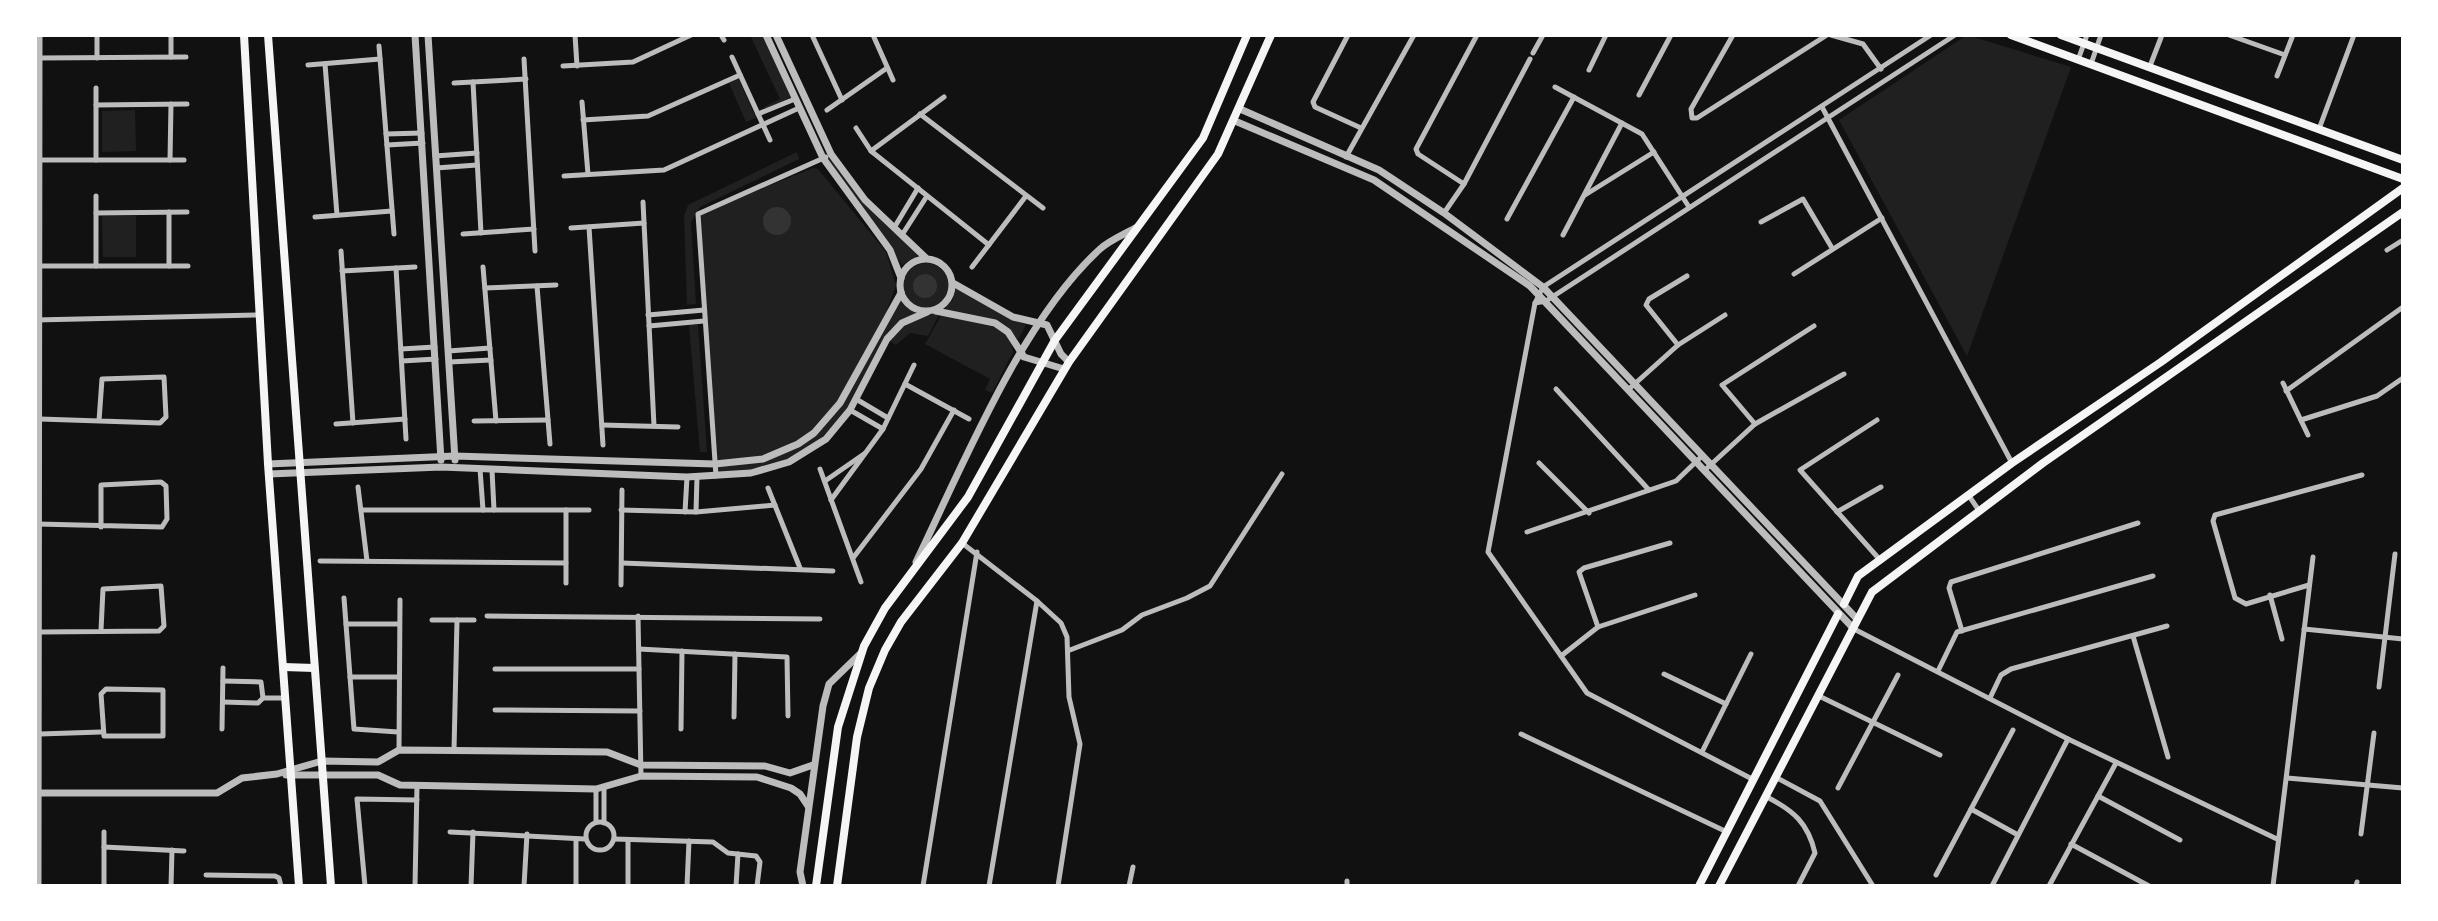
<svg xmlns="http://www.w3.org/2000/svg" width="2438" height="921" viewBox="0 0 2438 921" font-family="Helvetica,sans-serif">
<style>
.green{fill:#202020}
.water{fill:#333}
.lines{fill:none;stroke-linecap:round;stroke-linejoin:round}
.minor{stroke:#bcbcbc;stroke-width:5}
.tertiary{stroke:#bcbcbc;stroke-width:7}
.secondary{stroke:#f5f5f5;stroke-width:8}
</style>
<rect width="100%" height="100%" fill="#111"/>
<!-- green -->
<g class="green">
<polygon points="750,35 763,35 792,97 765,110 764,107 780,99"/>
<polygon points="1967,35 2071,67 1967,356 1839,120"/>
<polygon points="738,78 756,118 746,122 729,83"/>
<polygon points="135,110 136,151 102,152 102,111"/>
<polygon points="797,152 799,159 700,207 691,222 696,304 687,305 684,216 688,205"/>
<polygon points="831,157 856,194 918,255 902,265 826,160"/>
<polygon points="813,168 818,169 886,252 896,285 886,313 840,403 813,432 762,458 716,464 699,214"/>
<polygon points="102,216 136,216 136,257 103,257"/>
<circle cx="926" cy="286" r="23"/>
<polygon points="956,286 1026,325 1018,340 1010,331 944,309 953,299"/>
<path d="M900 296 904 304 923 312C895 324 893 335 878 361 850 406 825 450 771 467 755 472 735 472 718 475V465C744 463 773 458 797 446 837 425 877 336 900 296Z"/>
<polygon points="935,311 940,313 928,336 910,333 896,345 887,339 894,331"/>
<path d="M942 314C969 318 1011 318 1013 352L992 393 985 390 990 379 925 344Z"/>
<polygon points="689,325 698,325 707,452 700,452"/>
</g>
<!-- water -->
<g class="water">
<circle cx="777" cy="221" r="14"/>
<circle cx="925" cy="286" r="12"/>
</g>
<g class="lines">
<!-- minor -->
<g class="minor">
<polyline points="575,35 577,66"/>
<polyline points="721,35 724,40"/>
<polyline points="812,35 842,100"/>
<polyline points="873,35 893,80"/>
<polyline points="1348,35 1313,102 1315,107 1361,128"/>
<polyline points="1733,35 1691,109 1692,118 1697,118 1827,35"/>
<polyline points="1831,35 1863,44 1881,69"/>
<polyline points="2229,35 2285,55"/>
<polyline points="379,46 394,234"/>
<polyline points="1533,53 1543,35"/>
<polyline points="171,57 171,35"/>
<polyline points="732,57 770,140"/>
<polyline points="38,58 186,57"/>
<polyline points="97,58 97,35"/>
<polyline points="524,59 535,251"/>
<polyline points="2078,60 2087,35"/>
<polyline points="325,64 337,215"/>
<polyline points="2091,64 2101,35"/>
<polyline points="308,65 380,59"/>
<polyline points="563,66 633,62 691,35"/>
<polyline points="2150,66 2162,35"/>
<polyline points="1589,70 1606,35"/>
<polyline points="2277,76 2293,35"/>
<polyline points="473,82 481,233"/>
<polyline points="454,83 526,79"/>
<polyline points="1555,87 1642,134 1689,207"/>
<polyline points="96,88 96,160"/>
<polyline points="1639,95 1671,35"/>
<polyline points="582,102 588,174"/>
<polyline points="96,105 187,104"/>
<polyline points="1822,107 2012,463"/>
<polyline points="827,110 887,68"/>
<polyline points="758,114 795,99"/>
<polyline points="920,114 1043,208"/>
<polyline points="583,120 648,116 740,75"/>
<polyline points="856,128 871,151 989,245"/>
<polyline points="2319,129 2354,35"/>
<polyline points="386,134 422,133"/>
<polyline points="387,145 423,143"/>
<polyline points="871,151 944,97"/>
<polyline points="435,156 477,153"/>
<polyline points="1346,157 1414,35"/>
<polyline points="35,160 184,160"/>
<polyline points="170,160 171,104"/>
<polyline points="436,168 477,165"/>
<polyline points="564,176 664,170 799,108"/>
<polyline points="1464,184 1418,154 1416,149 1477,35"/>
<polyline points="1585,195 1654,152"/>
<polyline points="96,196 96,266"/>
<polyline points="643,202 654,426"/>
<polyline points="96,213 187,212"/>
<polyline points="1444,213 1464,184 1530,59"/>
<polyline points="315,217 392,211"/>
<polyline points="1507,219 1574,97"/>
<polyline points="1761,222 1803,199 1832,248"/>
<polyline points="589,227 603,445"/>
<polyline points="571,228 644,223"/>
<polyline points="894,228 918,188"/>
<polyline points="463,234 534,229"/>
<polyline points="902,235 927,196"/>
<polyline points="1563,235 1622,123"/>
<polyline points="2387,250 2403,240"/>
<polyline points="341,251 353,423"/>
<polyline points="39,266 188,266"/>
<polyline points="169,266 169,212"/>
<polyline points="483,267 496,421"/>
<polyline points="972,267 1026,196"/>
<polyline points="396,268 406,439"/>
<polyline points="342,271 415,267"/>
<polyline points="1794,274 1882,218"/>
<polyline points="537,286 550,444"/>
<polyline points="485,288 556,285"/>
<polyline points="1535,303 1546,301 1955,35"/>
<polyline points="648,315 704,310"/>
<polyline points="35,320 258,315"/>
<polyline points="649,326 704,321"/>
<polyline points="1678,345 1646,305 1649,299 1687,276"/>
<polyline points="401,349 435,347"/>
<polyline points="448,351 490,348"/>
<polyline points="402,361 436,359"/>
<polyline points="449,362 491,360"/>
<polyline points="2283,383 2308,435"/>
<polyline points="905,384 969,419"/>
<polyline points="1556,389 1649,490"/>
<polyline points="1629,389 1678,345 1725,315"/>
<polyline points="2286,391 2403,307"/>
<polyline points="856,399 888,418"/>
<polyline points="850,410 883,429"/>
<polyline points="40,419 160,423 166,417 164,377 102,379 99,421"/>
<polyline points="1877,420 1800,470 1881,561"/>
<polyline points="2301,420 2377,396 2403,378"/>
<polyline points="474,421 548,420"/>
<polyline points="336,424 405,419"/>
<polyline points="1755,424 1722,385 1814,326"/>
<polyline points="602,425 678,427"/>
<polyline points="1539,463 1589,513"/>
<polyline points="480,469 483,510"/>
<polyline points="820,469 861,582"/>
<polyline points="492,470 494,510"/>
<polyline points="1705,470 1755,424 1844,374"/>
<polyline points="716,476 698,214 826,157"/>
<polyline points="825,481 864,454"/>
<polyline points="358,487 367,561"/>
<polyline points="768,488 800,568"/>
<polyline points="1969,496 1980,512"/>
<polyline points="831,500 883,429 914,365"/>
<polyline points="361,510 589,510"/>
<polyline points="566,510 566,583"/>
<polyline points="621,510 696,512 775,505"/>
<polyline points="685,512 687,477"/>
<polyline points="696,512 697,477"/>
<polyline points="1837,512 1881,487"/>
<polyline points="37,524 162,527 167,519 166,486 161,482 101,485 101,527"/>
<polyline points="1527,532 1676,481 1703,455"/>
<polyline points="962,543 1037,601 1061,623 1067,637 1069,697 1080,744 1058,886"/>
<polyline points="853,558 921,469 954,410"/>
<polyline points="320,561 566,563"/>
<polyline points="622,563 833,571"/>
<polyline points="621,585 622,490"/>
<polyline points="2309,585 2246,604 2235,598 2213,521 2215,515 2362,475"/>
<polyline points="2270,595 2282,639"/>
<polyline points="344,598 354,729 398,732"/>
<polyline points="487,616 820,619"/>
<polyline points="638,616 641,776"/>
<polyline points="432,620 474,620"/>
<polyline points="346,624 399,624"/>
<polyline points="1598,627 1579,572 1584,568 1670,543"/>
<polyline points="1854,629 2068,739 2277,839"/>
<polyline points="2304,629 2403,639"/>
<polyline points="1962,631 1949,588 1951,582 2138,523"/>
<polyline points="40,632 159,631 164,626 161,586 103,589 101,630"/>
<polyline points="2133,636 2168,757"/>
<polyline points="639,649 787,657 788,716"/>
<polyline points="1070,650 1122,630 1142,615 1187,598 1210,586 1282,474"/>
<polyline points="1561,656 1598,627 1695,595"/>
<polyline points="495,669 639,669"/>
<polyline points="1938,671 1957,632 2153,576"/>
<polyline points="1664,674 1726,704"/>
<polyline points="350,677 399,677"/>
<polyline points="2379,687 2395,554"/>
<polygon points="106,689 163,690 163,736 104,736 101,694"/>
<polyline points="1819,696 1940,755"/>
<polyline points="263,698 286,698"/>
<polyline points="1990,698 2001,675 2011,669 2167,626"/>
<polyline points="223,702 258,703 263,698 261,682 223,681"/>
<polyline points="495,710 640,711"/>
<polyline points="734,717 735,654"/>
<polyline points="222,729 223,668"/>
<polyline points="681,729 682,651"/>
<polyline points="40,734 101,732"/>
<polyline points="1521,734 1727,832"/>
<polyline points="399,750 400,600"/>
<polyline points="454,750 457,620"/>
<polyline points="1702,752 1751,654"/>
<polyline points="1777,778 1820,801 1873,886"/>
<polyline points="2287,778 2403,788"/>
<polyline points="1754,780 1587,693 1488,552 1535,303 1543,287 1931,35"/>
<polyline points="1838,788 1898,675"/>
<polyline points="596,789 596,822"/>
<polyline points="2098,796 2180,840"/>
<path d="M1767 797C1794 811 1808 823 1815 853L1798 886"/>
<polyline points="1971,809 2018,835"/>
<circle cx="600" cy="836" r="14"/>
<polyline points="604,823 604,789"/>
<polyline points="104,832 104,886"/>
<polyline points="450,832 585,839"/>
<polyline points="2361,834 2374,733"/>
<polyline points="614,839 713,842 728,853 756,856 760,862 757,886"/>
<polyline points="628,841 628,886"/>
<polyline points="2071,844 2149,886"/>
<polyline points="104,847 184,851"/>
<polyline points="206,875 275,876 279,878 281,886"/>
<polyline points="1936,875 2013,730"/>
<polyline points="1347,881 1347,886"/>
<polyline points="171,886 172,850"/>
<polyline points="365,886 357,799 417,800"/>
<polyline points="415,886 417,785"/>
<polyline points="471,886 473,832"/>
<polyline points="524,886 527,834"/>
<polyline points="576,886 576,839"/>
<polyline points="687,886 689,841"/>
<polyline points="736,886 738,854"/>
<polyline points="923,886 977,552"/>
<polyline points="989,886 1037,601"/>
<polyline points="1129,886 1133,867"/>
<polyline points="1992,886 2068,739"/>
<polyline points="2049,886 2116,763"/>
<polyline points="2273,886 2313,557"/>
<polyline points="2356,886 2357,882"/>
</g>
<!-- tertiary -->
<g class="tertiary">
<polyline points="415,35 441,460"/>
<polyline points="428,35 455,460"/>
<polyline points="766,35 823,158 890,250 901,278"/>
<polyline points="776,35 831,154 865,200 926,258"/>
<polyline points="1240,109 1379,170 1444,213 1543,287 1857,619"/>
<polyline points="1235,121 1374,180 1530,286 1854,629"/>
<circle cx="926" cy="285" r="26"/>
<polyline points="953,283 1013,317 1047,325 1061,354 1069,362"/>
<polyline points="936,311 995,323 1008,332 1024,357 1064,369"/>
<polyline points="268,464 455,456 715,464 763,459 798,444 814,433 840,403 901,293"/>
<polyline points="269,474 441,467 687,477 751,473 789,462 826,439 850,410 887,339 902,323 927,312"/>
<path d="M916 562C963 465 1021 321 1100 249 1110 240 1125 234 1137 227"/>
<polyline points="286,775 378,775 400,785 596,789 641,776 757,777 791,788 800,794 808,806"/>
<polyline points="35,793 217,793 242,778 277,774 322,761 378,762 399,750 607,752 641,765 765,766 790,773 813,765"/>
<polyline points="38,886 39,35"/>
<polyline points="803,886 800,872 823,706 829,684 861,653"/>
</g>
<!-- secondary -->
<g class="secondary">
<polyline points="244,35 268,464 299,886"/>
<polyline points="268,35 331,886"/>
<polyline points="2011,35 2403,179"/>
<polyline points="2061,35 2403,160"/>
<polyline points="1844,604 1858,576 2012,463 2161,362 2403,188"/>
<polyline points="284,667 314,668"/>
<polyline points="816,886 838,727 864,646 885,608 968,497 1055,340 1203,138 1247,35"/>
<polyline points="837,886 857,737 869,688 885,650 901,622 962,543 1069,362 1218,154 1271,35"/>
<polyline points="1699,886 1838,614"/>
<polyline points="1719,886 1872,592 2043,463 2403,212"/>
</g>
</g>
<!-- border -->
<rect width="2438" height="921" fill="none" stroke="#ffffff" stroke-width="74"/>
</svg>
